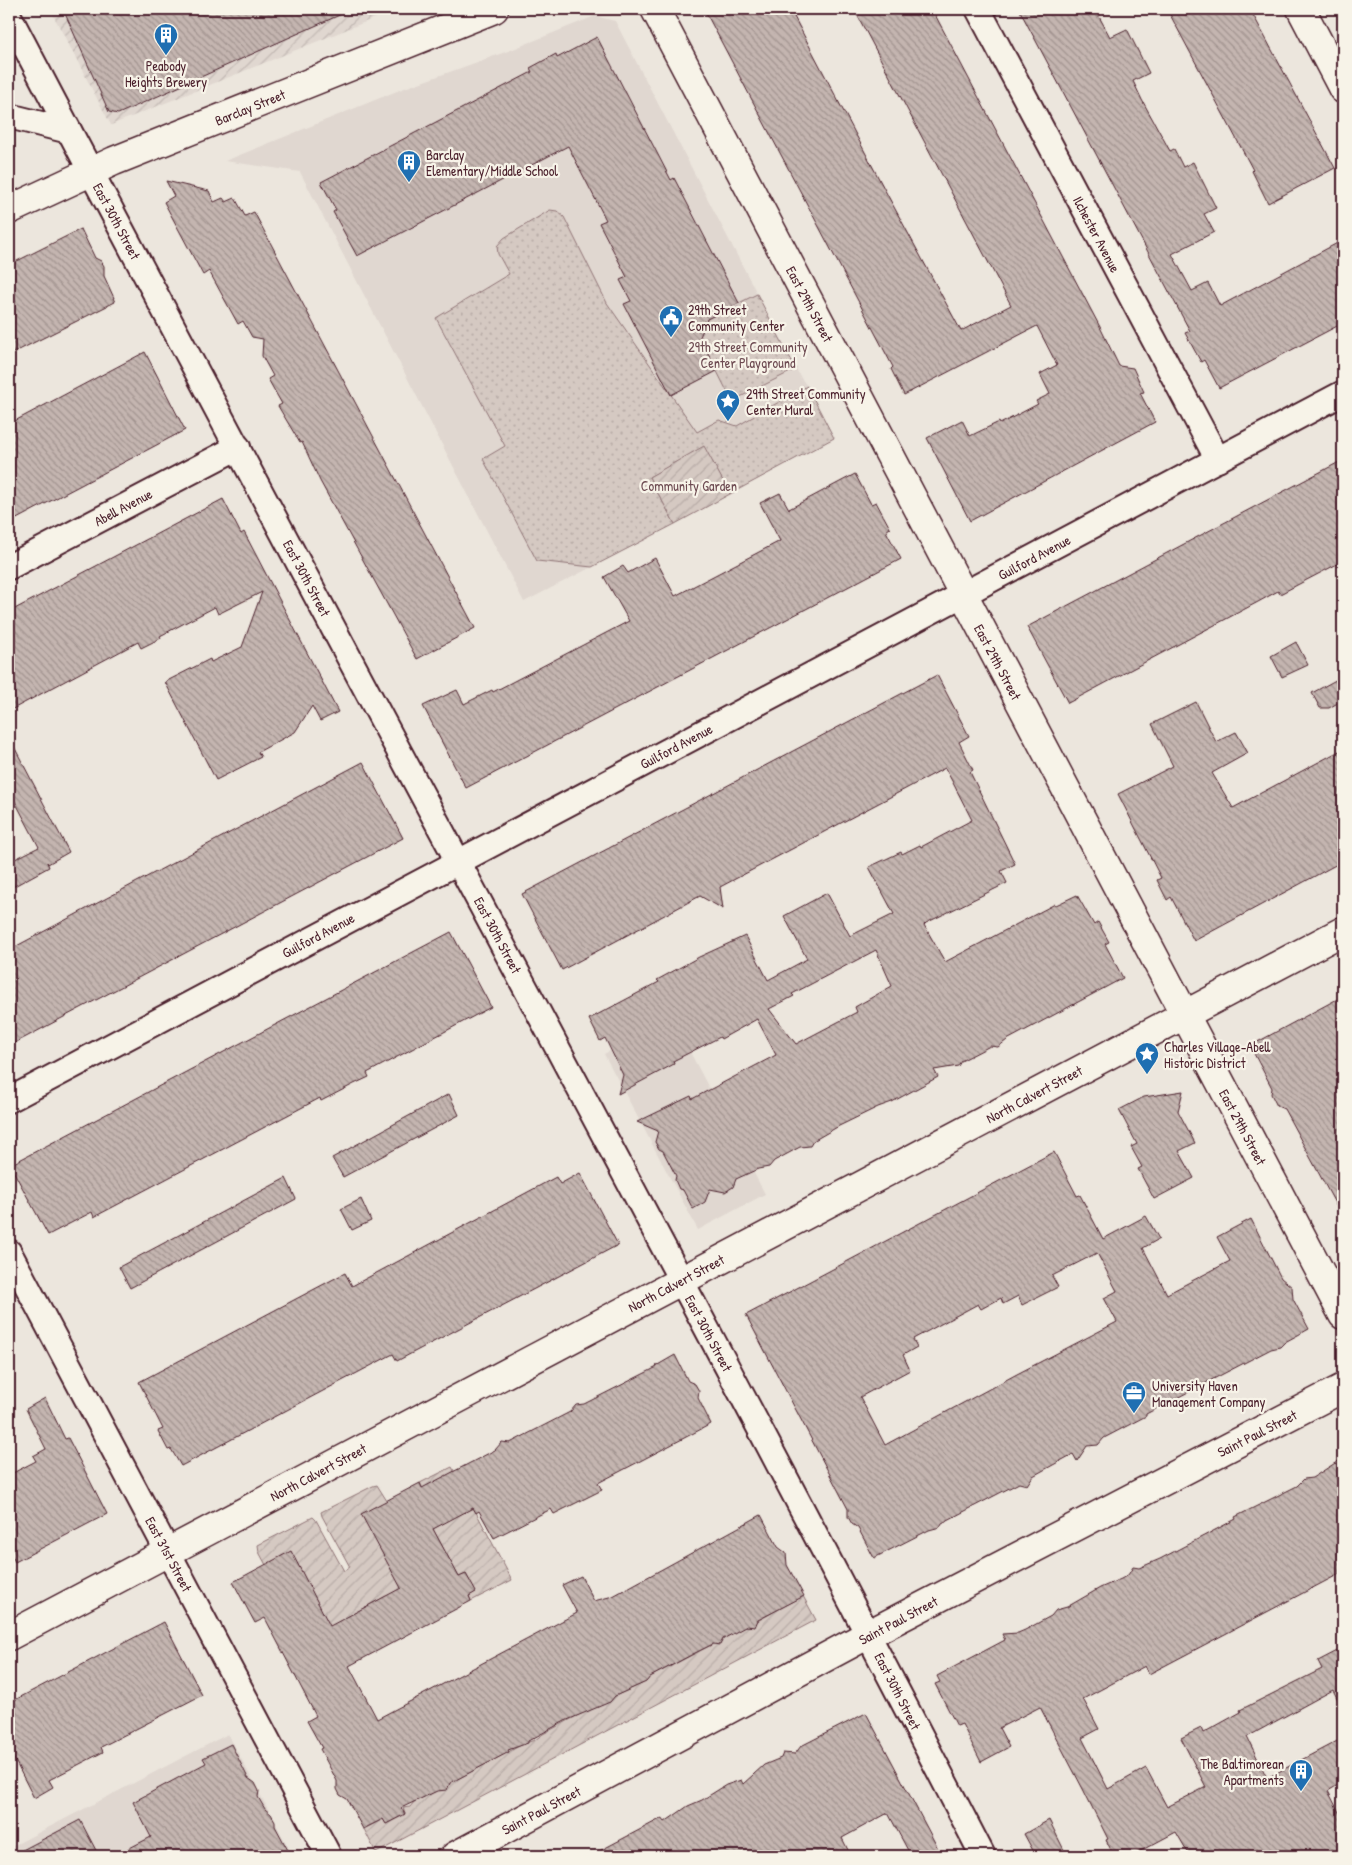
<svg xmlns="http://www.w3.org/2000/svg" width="1352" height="1865" viewBox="0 0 1352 1865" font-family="'Patrick Hand',sans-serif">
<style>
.built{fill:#e0d7d0}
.industrial{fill:url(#industrial-furrows)}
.park{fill:url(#park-dots);stroke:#907476}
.garden{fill:url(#garden-furrows);stroke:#907476}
.building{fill:url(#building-back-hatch);stroke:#4a1f2b;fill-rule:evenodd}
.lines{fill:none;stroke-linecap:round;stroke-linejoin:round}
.minor-casing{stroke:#4a1f2b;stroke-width:28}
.tertiary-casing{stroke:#4a1f2b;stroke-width:31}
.secondary-casing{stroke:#4a1f2b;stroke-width:31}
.primary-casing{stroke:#4a1f2b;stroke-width:31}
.minor{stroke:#f7f3e8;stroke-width:24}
.tertiary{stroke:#f7f3e8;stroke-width:28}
.secondary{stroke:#f7f3e8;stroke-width:28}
.primary{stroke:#f7f3e8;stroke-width:28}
.labels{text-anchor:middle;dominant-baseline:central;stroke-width:4.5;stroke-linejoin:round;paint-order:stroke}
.poi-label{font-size:14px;fill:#4a1f2b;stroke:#f7f3e8;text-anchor:start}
.street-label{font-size:14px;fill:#4a1f2b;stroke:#f7f3e8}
.park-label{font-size:14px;fill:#6d4a51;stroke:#f7f3e8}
</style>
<defs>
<pattern id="industrial-furrows" width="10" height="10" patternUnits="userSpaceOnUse" patternTransform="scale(1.25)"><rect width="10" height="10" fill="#e0d7d0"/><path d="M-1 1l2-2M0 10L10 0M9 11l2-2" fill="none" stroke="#c2b8b3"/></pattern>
<pattern id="park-dots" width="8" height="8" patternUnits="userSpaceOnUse" patternTransform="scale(1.25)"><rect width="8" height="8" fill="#d5c9c2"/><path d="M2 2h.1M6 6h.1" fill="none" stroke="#b8aca7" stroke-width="1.8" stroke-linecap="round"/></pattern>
<pattern id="garden-furrows" width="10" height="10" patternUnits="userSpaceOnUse" patternTransform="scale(1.25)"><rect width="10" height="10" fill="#d5c9c2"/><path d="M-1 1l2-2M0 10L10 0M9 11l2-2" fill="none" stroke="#b8aca7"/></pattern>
<pattern id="building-back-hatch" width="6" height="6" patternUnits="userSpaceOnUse" patternTransform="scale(1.25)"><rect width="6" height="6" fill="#c4b5b0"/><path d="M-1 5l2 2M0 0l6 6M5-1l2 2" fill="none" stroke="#a1938f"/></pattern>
</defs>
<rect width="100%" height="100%" fill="#ece6dd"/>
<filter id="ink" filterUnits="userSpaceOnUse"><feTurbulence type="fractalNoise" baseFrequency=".02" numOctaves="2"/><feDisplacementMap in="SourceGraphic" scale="10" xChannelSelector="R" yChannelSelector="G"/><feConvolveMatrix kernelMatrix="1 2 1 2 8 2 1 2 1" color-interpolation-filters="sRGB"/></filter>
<g filter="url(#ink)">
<!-- built -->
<g class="built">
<polygon points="595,16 615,21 801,378 807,386 834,438 675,524 524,602 300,172 225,161 402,89 511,50"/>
<polygon points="672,1018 765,1194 698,1230 604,1054"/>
<polygon points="228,1734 293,1856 9,1856 9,1848"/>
</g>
<!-- industrial -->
<polygon class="industrial" points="50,9 397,9 111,125"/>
<!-- park -->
<g class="park">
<polygon points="550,210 557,211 564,217 607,303 697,432 719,420 737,426 807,386 834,438 730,494 704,447 649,477 675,524 592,567 537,561 483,459 505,446 436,318 509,274 498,254 497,246 504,238"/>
<polygon points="757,294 796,369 732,401 695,328 706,322 707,319"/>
</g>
<!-- garden -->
<g class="garden">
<polygon points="704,446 730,494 675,524 649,477"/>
<polygon points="452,1467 512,1580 471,1601 469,1596 475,1592 466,1574 459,1577 433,1529 441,1524 420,1483"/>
<polygon points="377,1485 387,1501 424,1605 386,1596 347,1617 338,1647 312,1592 291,1552 266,1565 259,1552 258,1545 313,1517 316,1520 344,1571 350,1567 322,1516 321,1512 373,1486"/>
<path d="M803 1596 816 1620 376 1853 364 1829 383 1819 386 1824 402 1816 405 1814 403 1808 410 1807 414 1802 525 1743 535 1740 543 1734 599 1704 610 1702 615 1696 646 1682 650 1677 713 1644 719 1643C728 1635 741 1626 754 1625L759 1620Z"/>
</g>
<!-- building -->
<g class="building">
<polygon points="63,9 353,9 118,114 109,112"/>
<polygon points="704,9 790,9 888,196 961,331 1011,305 854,9 932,9 1100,327 1119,366 1133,368 1144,392 1140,393 1155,422 970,521 927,438 962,420 970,436 999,422 1000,424 1038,404 1036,401 1050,394 1040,374 1057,365 1037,326 904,395 891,369 893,367"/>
<polygon points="1019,9 1095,9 1110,37 1127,29 1149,73 1133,81 1142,100 1170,151 1174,149 1183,167 1193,162 1216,208 1204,214 1214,232 1172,254 1192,291 1208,283 1220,306 1343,240 1343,323 1219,388 1204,360 1201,362 1185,333 1190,331"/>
<polygon points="1167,9 1250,9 1335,168 1268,203 1252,171 1253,170"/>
<polygon points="597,37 671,180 674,178 739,303 707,319 700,337 717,371 671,395 624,304 631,301 620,280 627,277 599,223 606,220 568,146 357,256 333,212 336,210 321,182 532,72 530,68 556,54 557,58"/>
<polygon points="166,181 209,191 214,202 223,198 226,202 235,198 245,216 254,212 475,628 417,659 320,481 302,442 300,443 278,406 282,404 268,379 273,376 262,356 263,339 252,337 243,321 238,324 209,271 203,275 164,202 174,196"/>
<polygon points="81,229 95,258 101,261 104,266 104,276 114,298 113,298 115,302 9,355 9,265"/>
<polygon points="145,352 185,430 9,523 9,424"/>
<polygon points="1343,460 1343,561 1280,594 1278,591 1258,602 1068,703 1027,627"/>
<polygon points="855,474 871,504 876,502 890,528 886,531 901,559 466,788 423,706 457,690 464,704 492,690 493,692 629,621 604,577 623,566 628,573 655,558 675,596 780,541 760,503 780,493 789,509"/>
<polygon points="223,499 241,534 244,532 338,712 320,721 312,706 295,732 258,752 261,757 216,780 165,682 210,659 211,662 242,647 262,592 218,614 215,607 160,636 161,638 141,648 138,642 9,711 9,612"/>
<polygon points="1296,642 1308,665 1282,677 1271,656"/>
<path d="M937 675 969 736 959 742 973 770 970 772 1015 864 1001 871 1007 883 926 923 924 925 945 962 1055 904 1056 905 1077 895 1094 925 1098 922 1109 942 1105 944 1123 978 1007 1040 998 1047 990 1046 961 1061 958 1066 934 1070 938 1077 892 1102 878 1107 839 1126 813 1141 810 1146 800 1147 774 1161 769 1167 758 1169 736 1179 733 1187 725 1192 710 1189 705 1202 693 1209 683 1190 679 1189 675 1180 676 1176 663 1151 659 1149 655 1142 658 1131 637 1122 691 1096 692 1099 776 1055 757 1019 721 1039 720 1037 673 1061 674 1064 618 1094 623 1075 605 1038 600 1041 589 1019 659 982 657 980 699 957 745 936 768 980 807 959 784 916 827 893 850 936 894 914 869 867 901 852 902 854 920 845 921 847 972 820 952 781 945 768 720 887 723 909 700 896 562 970 522 894ZM876 950 892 986 855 1007 857 1012 796 1044 769 1009 794 996 792 994Z"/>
<polygon points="1343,676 1343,700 1329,708 1320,708 1312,693"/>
<polygon points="1196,702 1216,742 1236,732 1248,753 1212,773 1233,808 1343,749 1343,861 1194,941 1171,897 1167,900 1157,880 1161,878 1118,794 1173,766 1152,724"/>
<polygon points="9,737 69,852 48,864 47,862 49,867 9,889 9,862 39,847 9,790"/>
<polygon points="363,762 403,838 9,1046 9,950"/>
<polygon points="451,932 491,1007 367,1073 369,1077 354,1084 321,1101 320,1098 94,1217 92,1212 48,1235 10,1165"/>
<polygon points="1343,996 1343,1218 1284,1109 1277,1106 1271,1094 1272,1088 1250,1046"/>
<polygon points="1183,1091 1178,1111 1195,1143 1179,1151 1194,1178 1154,1199 1138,1169 1142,1167 1131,1147 1137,1144 1119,1110 1144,1097"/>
<polygon points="449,1094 459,1115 343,1177 332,1158"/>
<path d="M1054 1152 1077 1196 1080 1195 1103 1239 1146 1216 1159 1239 1143 1248 1167 1294 1230 1261 1217 1237 1251 1219 1281 1278 1292 1287 1293 1299 1309 1329 1285 1342 1280 1347 1271 1349 1146 1414V1416L1104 1438 1098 1445 1087 1446 1077 1461 1073 1454 1033 1476 1027 1485 1019 1483 942 1523 940 1527 929 1530 874 1558 858 1528 852 1524 848 1517V1509L746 1315ZM1097 1253 1117 1291 1104 1298 1117 1322 1017 1374 885 1445 860 1397 910 1370 903 1355 917 1347 913 1339 978 1304 981 1309 1001 1298 1003 1304 1018 1296 1022 1305 1058 1287 1052 1276Z"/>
<polygon points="580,1173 618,1245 397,1361 393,1354 181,1466 171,1449 168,1450 158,1431 163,1429 139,1382 345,1273 352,1286 556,1177 560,1184"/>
<polygon points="286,1178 296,1199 130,1288 119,1267"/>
<polygon points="361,1199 371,1221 352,1230 341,1209"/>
<polygon points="675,1355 688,1381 695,1384 699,1391 698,1398 711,1424 598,1483 602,1490 554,1514 551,1509 494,1538 479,1511 476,1513 473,1508 433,1529 459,1577 466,1574 476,1592 469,1596 471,1601 349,1666 377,1719 577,1613 562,1585 581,1576 594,1601 613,1596 761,1515 778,1547 786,1553 787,1565 804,1596 758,1620 755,1627 747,1626 723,1639 720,1645 713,1644 693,1654 650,1677 646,1682 615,1696 610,1702 565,1721 528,1741 528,1743 508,1750 509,1752 450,1783 447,1790 437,1791 401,1808 405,1814 386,1824 383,1819 363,1829 347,1799 340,1795 337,1789 337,1781 320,1749 322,1748 307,1721 316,1716 265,1618 255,1623 233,1582 291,1551 330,1626 401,1588 361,1514 420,1483 422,1488 495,1450 502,1442 510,1443 570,1412 576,1405 584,1404 657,1367 656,1366"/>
<polygon points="45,1398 65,1439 68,1438 107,1514 15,1562 9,1550 9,1475 36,1461 33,1456 46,1449 26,1409"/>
<polygon points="1343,1458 1343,1572 1149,1674 1145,1666 1083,1699 1099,1729 1082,1738 1108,1789 1146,1768 1167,1807 1206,1787 1181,1738 1201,1728 1203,1733 1241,1712 1240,1710 1322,1669 1318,1661 1343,1648 1343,1710 1333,1690 1247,1737 1267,1778 1343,1738 1343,1782 1328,1791 1343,1820 1343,1856 1190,1856 1176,1832 1131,1856 1114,1856 1106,1840 1108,1839 1083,1789 1040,1707 999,1728 1009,1747 981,1762 962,1724 957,1726 935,1684 940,1682 937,1676 1005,1640 1002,1634 1018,1633 1025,1630 1051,1616 1056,1610 1067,1607 1100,1588 1121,1579 1128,1575 1133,1567 1139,1568 1160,1559 1236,1519 1235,1517 1297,1486 1304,1479 1312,1478"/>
<polygon points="164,1622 202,1695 101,1747 103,1752 49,1780 53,1787 34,1798 9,1749 9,1703"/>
<polygon points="866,1713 942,1856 911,1856 888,1813 842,1838 851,1856 590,1856 662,1818 665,1822 688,1806 702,1800 726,1785 741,1780 743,1784 764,1765 781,1758 783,1753 795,1754 801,1746"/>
<polygon points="231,1744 248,1778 255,1783 259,1791 258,1797 265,1809 271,1814 275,1821 275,1826 291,1856 114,1856 151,1837 133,1802 206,1763 203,1758"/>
<polygon points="80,1820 99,1856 11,1856"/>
<polygon points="1049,1820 1067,1856 1036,1856 1024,1834"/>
</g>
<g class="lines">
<!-- minor casing -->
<g class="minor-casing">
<g id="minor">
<polyline points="978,9 1218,460"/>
<path d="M9 16C331 631 665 1240 983 1856"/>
<polyline points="9,116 69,131"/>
<polyline points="9,567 238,447"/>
<polyline points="9,1100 1343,393"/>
<polyline points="9,1252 329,1856"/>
</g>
</g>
<!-- tertiary casing -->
<g class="tertiary-casing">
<polyline id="tertiary" points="9,210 114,161 494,9"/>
</g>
<!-- secondary casing -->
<g class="secondary-casing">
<polyline id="secondary" points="9,1636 1343,931"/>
</g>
<!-- primary casing -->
<g class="primary-casing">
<g id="primary">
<polyline points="655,9 1343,1315"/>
<polyline points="1301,9 1343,89"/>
<polyline points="455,1856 869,1634 1343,1388"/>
</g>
</g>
<!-- minor -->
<use href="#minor" class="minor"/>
<!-- tertiary -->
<use href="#tertiary" class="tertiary"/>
<!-- secondary -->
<use href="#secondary" class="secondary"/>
<!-- primary -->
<use href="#primary" class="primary"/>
</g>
</g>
<!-- icons -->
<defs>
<g id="building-pin" transform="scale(1.25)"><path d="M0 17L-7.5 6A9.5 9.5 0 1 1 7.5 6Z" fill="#1f6fb2" stroke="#f7f3e8"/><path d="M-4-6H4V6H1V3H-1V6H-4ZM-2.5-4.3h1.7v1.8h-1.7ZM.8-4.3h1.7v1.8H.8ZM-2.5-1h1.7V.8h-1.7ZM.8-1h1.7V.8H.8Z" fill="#fff"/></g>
<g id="civic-pin" transform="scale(1.25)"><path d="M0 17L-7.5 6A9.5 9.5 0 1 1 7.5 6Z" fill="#1f6fb2" stroke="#f7f3e8"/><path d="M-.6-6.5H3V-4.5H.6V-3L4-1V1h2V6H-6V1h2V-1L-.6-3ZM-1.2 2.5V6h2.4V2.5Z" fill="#fff"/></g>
<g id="sight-pin" transform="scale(1.25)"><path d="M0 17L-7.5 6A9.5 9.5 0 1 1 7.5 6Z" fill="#1f6fb2" stroke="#f7f3e8"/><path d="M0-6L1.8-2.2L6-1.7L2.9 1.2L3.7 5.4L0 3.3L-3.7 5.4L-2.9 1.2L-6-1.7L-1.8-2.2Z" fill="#fff"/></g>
<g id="office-pin" transform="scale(1.25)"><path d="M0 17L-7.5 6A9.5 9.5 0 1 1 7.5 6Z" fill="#1f6fb2" stroke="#f7f3e8"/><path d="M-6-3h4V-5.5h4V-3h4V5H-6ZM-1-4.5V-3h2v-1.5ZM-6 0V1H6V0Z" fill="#fff"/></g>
</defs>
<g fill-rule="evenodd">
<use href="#building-pin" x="166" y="35"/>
<use href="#building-pin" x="409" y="162"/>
<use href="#civic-pin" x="671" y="317"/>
<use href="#sight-pin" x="728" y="401"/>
<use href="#sight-pin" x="1147" y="1054"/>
<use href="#office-pin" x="1134" y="1393"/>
<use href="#building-pin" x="1301" y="1771"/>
</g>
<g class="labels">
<!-- poi labels -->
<g class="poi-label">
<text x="166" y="65" text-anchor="middle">Peabody<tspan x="166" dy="16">Heights Brewery</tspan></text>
<text x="426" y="154">Barclay<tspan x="426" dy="16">Elementary/Middle School</tspan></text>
<text x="688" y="309">29th Street<tspan x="688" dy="16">Community Center</tspan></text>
<text x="746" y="393">29th Street Community<tspan x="746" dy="16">Center Mural</tspan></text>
<text x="1164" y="1046">Charles Village-Abell<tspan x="1164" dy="16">Historic District</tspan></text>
<text x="1152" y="1385">University Haven<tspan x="1152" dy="16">Management Company</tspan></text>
<text x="1284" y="1763" text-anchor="end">The Baltimorean<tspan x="1284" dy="16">Apartments</tspan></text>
</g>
<!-- street labels -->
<g class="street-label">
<text transform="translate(250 107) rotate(-22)">Barclay Street</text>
<text transform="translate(117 221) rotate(62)">East 30th Street</text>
<text transform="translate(1097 234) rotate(62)">Ilchester Avenue</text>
<text transform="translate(810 304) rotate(62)">East 29th Street</text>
<text transform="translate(123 507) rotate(-28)">Abell Avenue</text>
<text transform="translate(1034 557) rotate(-28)">Guilford Avenue</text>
<text transform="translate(307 578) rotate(62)">East 30th Street</text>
<text transform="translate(998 662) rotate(62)">East 29th Street</text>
<text transform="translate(676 746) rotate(-28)">Guilford Avenue</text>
<text transform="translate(318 935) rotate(-28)">Guilford Avenue</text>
<text transform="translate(498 935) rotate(62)">East 30th Street</text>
<text transform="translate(1034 1094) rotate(-28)">North Calvert Street</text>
<text transform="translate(1243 1127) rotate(62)">East 29th Street</text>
<text transform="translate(676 1283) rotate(-28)">North Calvert Street</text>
<text transform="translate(709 1333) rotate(62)">East 30th Street</text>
<text transform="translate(1257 1433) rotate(-27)">Saint Paul Street</text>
<text transform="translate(318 1472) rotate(-28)">North Calvert Street</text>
<text transform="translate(169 1554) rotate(62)">East 31st Street</text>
<text transform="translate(898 1620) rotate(-28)">Saint Paul Street</text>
<text transform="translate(898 1691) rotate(63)">East 30th Street</text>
<text transform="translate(541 1810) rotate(-28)">Saint Paul Street</text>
</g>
<!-- park labels -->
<g class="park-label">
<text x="748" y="346">29th Street Community<tspan x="748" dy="16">Center Playground</tspan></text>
<text x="689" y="485">Community Garden</text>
</g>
</g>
<!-- margin -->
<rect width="1352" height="1865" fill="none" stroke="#f7f3e8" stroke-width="30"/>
<rect x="15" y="15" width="1322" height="1835" fill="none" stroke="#4a1f2b" stroke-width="2" filter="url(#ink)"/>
</svg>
